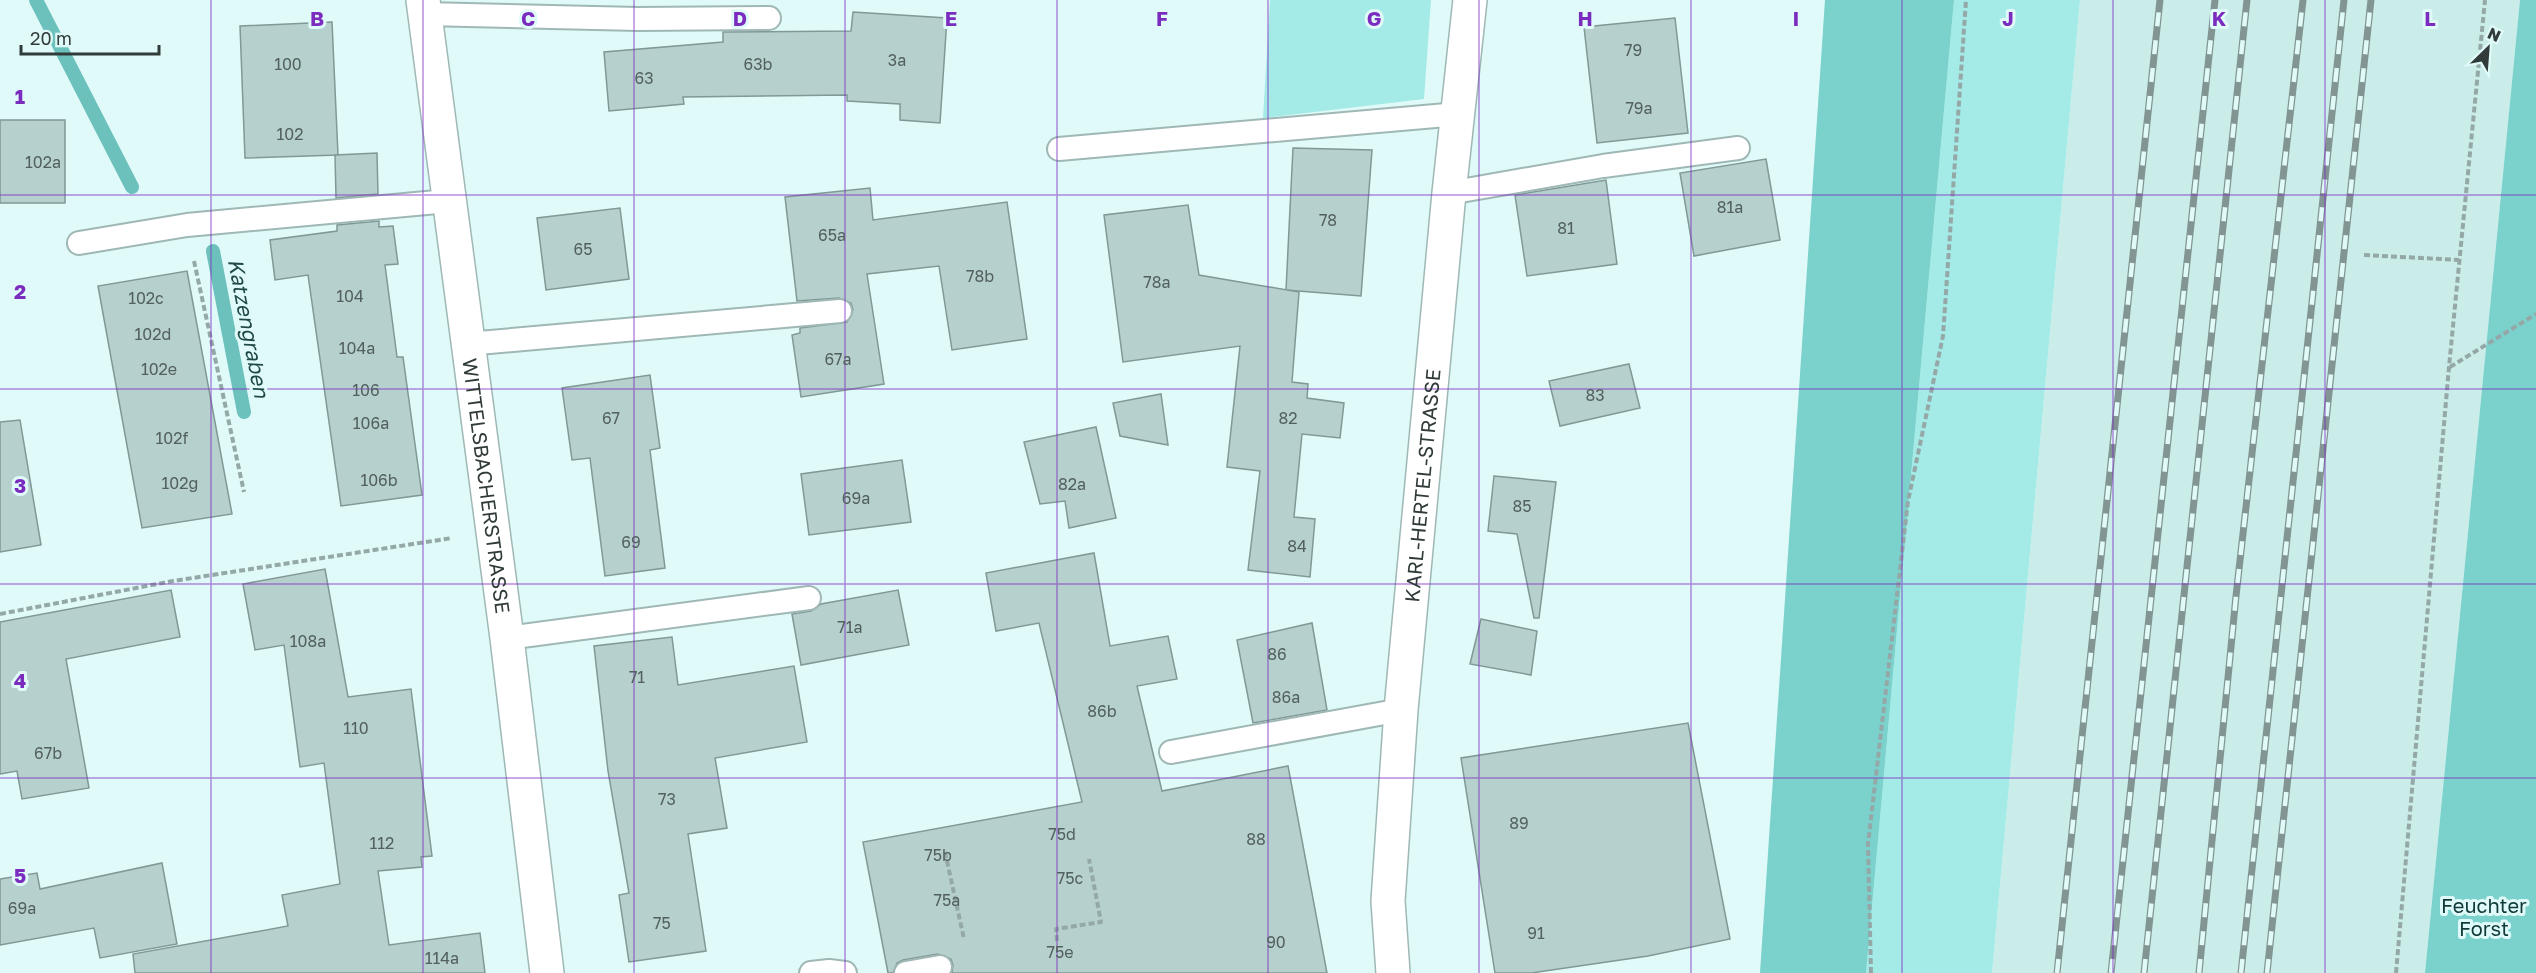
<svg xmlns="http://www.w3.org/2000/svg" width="2536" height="973" viewBox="0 0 2536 973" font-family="'Golos Text',sans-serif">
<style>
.built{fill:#caedea}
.green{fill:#a4eae6}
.forest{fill:#7bd1cc}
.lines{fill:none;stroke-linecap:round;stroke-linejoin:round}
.stream{stroke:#6cc1bd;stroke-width:14}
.building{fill:#b6d0ce;stroke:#809896;stroke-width:1.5}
.lane-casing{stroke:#9fb8b6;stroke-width:26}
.street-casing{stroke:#9fb8b6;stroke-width:36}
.path{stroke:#94a9a7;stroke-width:4;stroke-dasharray:6 3;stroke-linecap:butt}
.lane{stroke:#fff;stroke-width:22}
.street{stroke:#fff;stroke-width:33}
.rail-casing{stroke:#829593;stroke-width:7}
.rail{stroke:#dffaf8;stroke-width:4.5;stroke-dasharray:14;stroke-linecap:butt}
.grid{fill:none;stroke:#7b2cbf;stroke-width:1.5;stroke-opacity:0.55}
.labels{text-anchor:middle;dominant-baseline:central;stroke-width:6;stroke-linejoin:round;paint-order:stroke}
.number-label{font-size:16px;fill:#52605f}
.street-label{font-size:20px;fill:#303b3a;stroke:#dffaf8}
.park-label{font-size:20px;fill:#113b39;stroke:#dffaf8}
.water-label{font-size:21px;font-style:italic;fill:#1f4846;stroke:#dffaf8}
.grid-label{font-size:20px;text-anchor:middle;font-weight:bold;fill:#7b2cbf;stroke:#dffaf8;stroke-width:6;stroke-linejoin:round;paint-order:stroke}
</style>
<rect width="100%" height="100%" fill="#dffaf8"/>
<!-- built -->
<polygon class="built" points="2080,0 2520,0 2425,973 1992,973"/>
<!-- green -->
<g class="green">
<polygon points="1270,0 1431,0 1424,99 1263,118"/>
<polygon points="1954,0 2080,0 1992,973 1866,973"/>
</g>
<!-- forest -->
<g class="forest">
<polygon points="1825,0 1954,0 1866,973 1760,973"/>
<polygon points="2520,0 2536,0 2536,973 2425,973"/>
</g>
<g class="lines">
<!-- stream -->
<g class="stream">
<polyline points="36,0 132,187"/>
<polyline points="213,251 244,412"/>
</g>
</g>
<!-- building -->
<g class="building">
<polygon points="853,12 947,18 940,123 900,120 900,104 847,101 847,95 683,97 684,104 609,111 604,52 723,42 723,32 851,31"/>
<polygon points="1675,18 1688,133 1597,143 1584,27"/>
<polygon points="332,22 338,155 245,158 240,26"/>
<rect x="0" y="120" width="65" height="83"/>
<polygon points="1293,148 1372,150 1361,296 1286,290"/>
<polygon points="377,153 378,194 336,198 335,155"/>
<polygon points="1766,159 1780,240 1694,256 1680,173"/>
<polygon points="1606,180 1617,264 1527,276 1515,195"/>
<polygon points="870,188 873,220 1007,202 1027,339 952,350 939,266 867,274 884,384 801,397 792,335 800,333 800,328 847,322 853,310 851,303 839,298 797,301 785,197"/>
<polygon points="1188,205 1199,275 1299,292 1292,382 1308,384 1307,398 1344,403 1340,438 1302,434 1294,517 1315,519 1310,577 1248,570 1260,471 1227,467 1240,346 1123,362 1104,215"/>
<polygon points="620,208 629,279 546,290 537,218"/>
<polygon points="379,221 379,227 393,226 398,264 385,265 397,357 403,357 422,495 341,506 308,275 275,280 270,240 337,231 337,225"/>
<polygon points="187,271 232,514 142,528 98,286"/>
<polygon points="1629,364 1640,408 1560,426 1549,381"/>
<polygon points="650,375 660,448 650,450 665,568 605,576 590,458 572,460 562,388"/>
<polygon points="1161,394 1168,445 1120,436 1113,403"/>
<polygon points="20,420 41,545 0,552 0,422"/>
<polygon points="1096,427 1116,518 1069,528 1065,501 1040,504 1024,442"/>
<polygon points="902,460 911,522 809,535 801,474"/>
<polygon points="1494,476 1556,482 1539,618 1534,618 1517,534 1488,531"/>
<polygon points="1094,553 1110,646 1168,636 1177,679 1137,686 1162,791 1288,766 1327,973 952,973 953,965 951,959 938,954 903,960 897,963 893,973 888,973 863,842 1082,802 1039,623 996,631 986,573"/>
<polygon points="325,569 348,697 411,689 432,856 421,857 422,867 378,871 389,945 480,933 485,973 135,973 133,954 288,926 282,895 340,884 324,763 300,767 284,645 255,650 243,584"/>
<polygon points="171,590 180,637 66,659 89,788 22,799 17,771 0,774 0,622"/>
<polygon points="898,590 909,645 801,665 792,614 811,611 821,604"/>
<polygon points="1481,619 1537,631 1531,675 1470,664"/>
<polygon points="1312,623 1327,710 1253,723 1237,640"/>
<polygon points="672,637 678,685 794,666 807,742 715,758 727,828 688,834 706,951 629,962 619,895 629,893 608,771 594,646"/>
<polygon points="1688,723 1730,939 1648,956 1531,973 1495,973 1461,758"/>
<polygon points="162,863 177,944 100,958 94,928 0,945 0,879 37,873 40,889"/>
</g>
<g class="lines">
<!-- lane casing -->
<g class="lane-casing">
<g id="lane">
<polyline points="424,14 638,19 769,18"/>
<polyline points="1059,149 1458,114"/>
<polyline points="1449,193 1603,166 1738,148"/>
<polyline points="79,243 187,225 448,201"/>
<polyline points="467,344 840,311"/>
<polyline points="507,638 809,598"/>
<polyline points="1171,752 1401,710"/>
<polyline points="811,973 829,971 845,973"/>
<polyline points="906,973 940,967"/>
</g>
</g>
<!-- street casing -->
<g class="street-casing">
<g id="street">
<path id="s1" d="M423 0 507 638 547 973"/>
<path id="s2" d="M1393 973 1388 901 1401 710 1449 193 1470 0"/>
</g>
</g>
<!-- path -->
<g class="path">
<polyline points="2364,255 2459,260"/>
<polyline points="194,261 244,492"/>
<polyline points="2450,367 2536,314"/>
<polyline points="0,614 173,581 452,538"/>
<polyline points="945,852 964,939"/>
<polyline points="1057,941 1056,929 1101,922 1089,859"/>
<polyline points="1871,973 1868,844 1908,501 1943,336 1966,0"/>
<polyline points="2396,973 2449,367 2485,0"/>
</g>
<!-- lane -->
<use href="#lane" class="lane"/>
<!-- street -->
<use href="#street" class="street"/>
<!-- rail casing -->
<g class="rail-casing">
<g id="rail">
<polyline points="2057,973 2160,0"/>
<polyline points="2111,973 2215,0"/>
<polyline points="2144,973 2247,0"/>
<polyline points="2199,973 2236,596 2303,0"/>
<polyline points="2241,973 2344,0"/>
<polyline points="2267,973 2371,0"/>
</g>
</g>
<!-- rail -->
<use href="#rail" class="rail"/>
</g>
<!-- grid -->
<path class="grid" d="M211 0V973M423 0V973M634 0V973M845 0V973M1057 0V973M1268 0V973M1479 0V973M1691 0V973M1902 0V973M2113 0V973M2325 0V973M0 195H2536M0 389H2536M0 584H2536M0 778H2536"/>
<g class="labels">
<!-- number labels -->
<g class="number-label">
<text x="1633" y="50">79</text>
<text x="897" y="60">3a</text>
<text x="288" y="64">100</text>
<text x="758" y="64">63b</text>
<text x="644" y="78">63</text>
<text x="1639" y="108">79a</text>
<text x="290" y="134">102</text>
<text x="43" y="162">102a</text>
<text x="1730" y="207">81a</text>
<text x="1328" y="220">78</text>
<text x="1566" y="228">81</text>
<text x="832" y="235">65a</text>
<text x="583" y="249">65</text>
<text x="980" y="276">78b</text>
<text x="1157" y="282">78a</text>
<text x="350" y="296">104</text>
<text x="146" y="298">102c</text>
<text x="153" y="334">102d</text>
<text x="357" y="348">104a</text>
<text x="838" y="359">67a</text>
<text x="159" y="369">102e</text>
<text x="366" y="390">106</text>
<text x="1595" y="395">83</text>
<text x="611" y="418">67</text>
<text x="1288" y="418">82</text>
<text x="371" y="423">106a</text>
<text x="172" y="438">102f</text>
<text x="379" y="480">106b</text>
<text x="180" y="483">102g</text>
<text x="1072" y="484">82a</text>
<text x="856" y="498">69a</text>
<text x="1522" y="506">85</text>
<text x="631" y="542">69</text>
<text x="1297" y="546">84</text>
<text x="850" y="627">71a</text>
<text x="308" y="641">108a</text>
<text x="1277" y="654">86</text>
<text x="637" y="677">71</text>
<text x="1286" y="697">86a</text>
<text x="1102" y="711">86b</text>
<text x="356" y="728">110</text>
<text x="48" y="753">67b</text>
<text x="667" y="799">73</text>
<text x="1519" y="823">89</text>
<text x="1062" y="834">75d</text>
<text x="1256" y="839">88</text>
<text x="382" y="843">112</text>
<text x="938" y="855">75b</text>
<text x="1070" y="878">75c</text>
<text x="947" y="900">75a</text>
<text x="22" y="908">69a</text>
<text x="662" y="923">75</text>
<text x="1536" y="933">91</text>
<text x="1276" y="942">90</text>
<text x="1060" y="952">75e</text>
<text x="442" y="958">114a</text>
</g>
<!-- street labels -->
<g class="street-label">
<text stroke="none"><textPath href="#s1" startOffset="490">WITTELSBACHERSTRASSE</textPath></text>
<text stroke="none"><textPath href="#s2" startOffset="489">KARL-HERTEL-STRASSE</textPath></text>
</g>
<!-- park labels -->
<g class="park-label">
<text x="2484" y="905">Feuchter<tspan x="2484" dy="23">Forst</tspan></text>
</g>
<!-- water labels -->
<g class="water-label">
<text transform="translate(249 328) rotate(79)">Katzengraben</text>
</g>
</g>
<g class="grid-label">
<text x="317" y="26">B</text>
<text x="528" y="26">C</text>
<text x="740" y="26">D</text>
<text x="951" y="26">E</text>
<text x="1162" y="26">F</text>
<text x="1374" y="26">G</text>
<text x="1585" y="26">H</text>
<text x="1796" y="26">I</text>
<text x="2008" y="26">J</text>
<text x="2219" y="26">K</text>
<text x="2430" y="26">L</text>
<text x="20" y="104">1</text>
<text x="20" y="299">2</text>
<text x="20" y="493">3</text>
<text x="20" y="688">4</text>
<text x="20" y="883">5</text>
</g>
<!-- north arrow -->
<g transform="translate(2488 48) rotate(25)" stroke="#dffaf8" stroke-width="4.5" paint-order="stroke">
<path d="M0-4.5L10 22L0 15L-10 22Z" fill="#303b3a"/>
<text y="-9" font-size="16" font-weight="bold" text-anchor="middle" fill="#303b3a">N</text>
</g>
<!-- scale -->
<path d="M21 45v9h138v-9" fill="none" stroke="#303b3a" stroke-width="3"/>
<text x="30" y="45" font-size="18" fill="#303b3a" stroke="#dffaf8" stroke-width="4.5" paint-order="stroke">20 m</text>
</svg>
